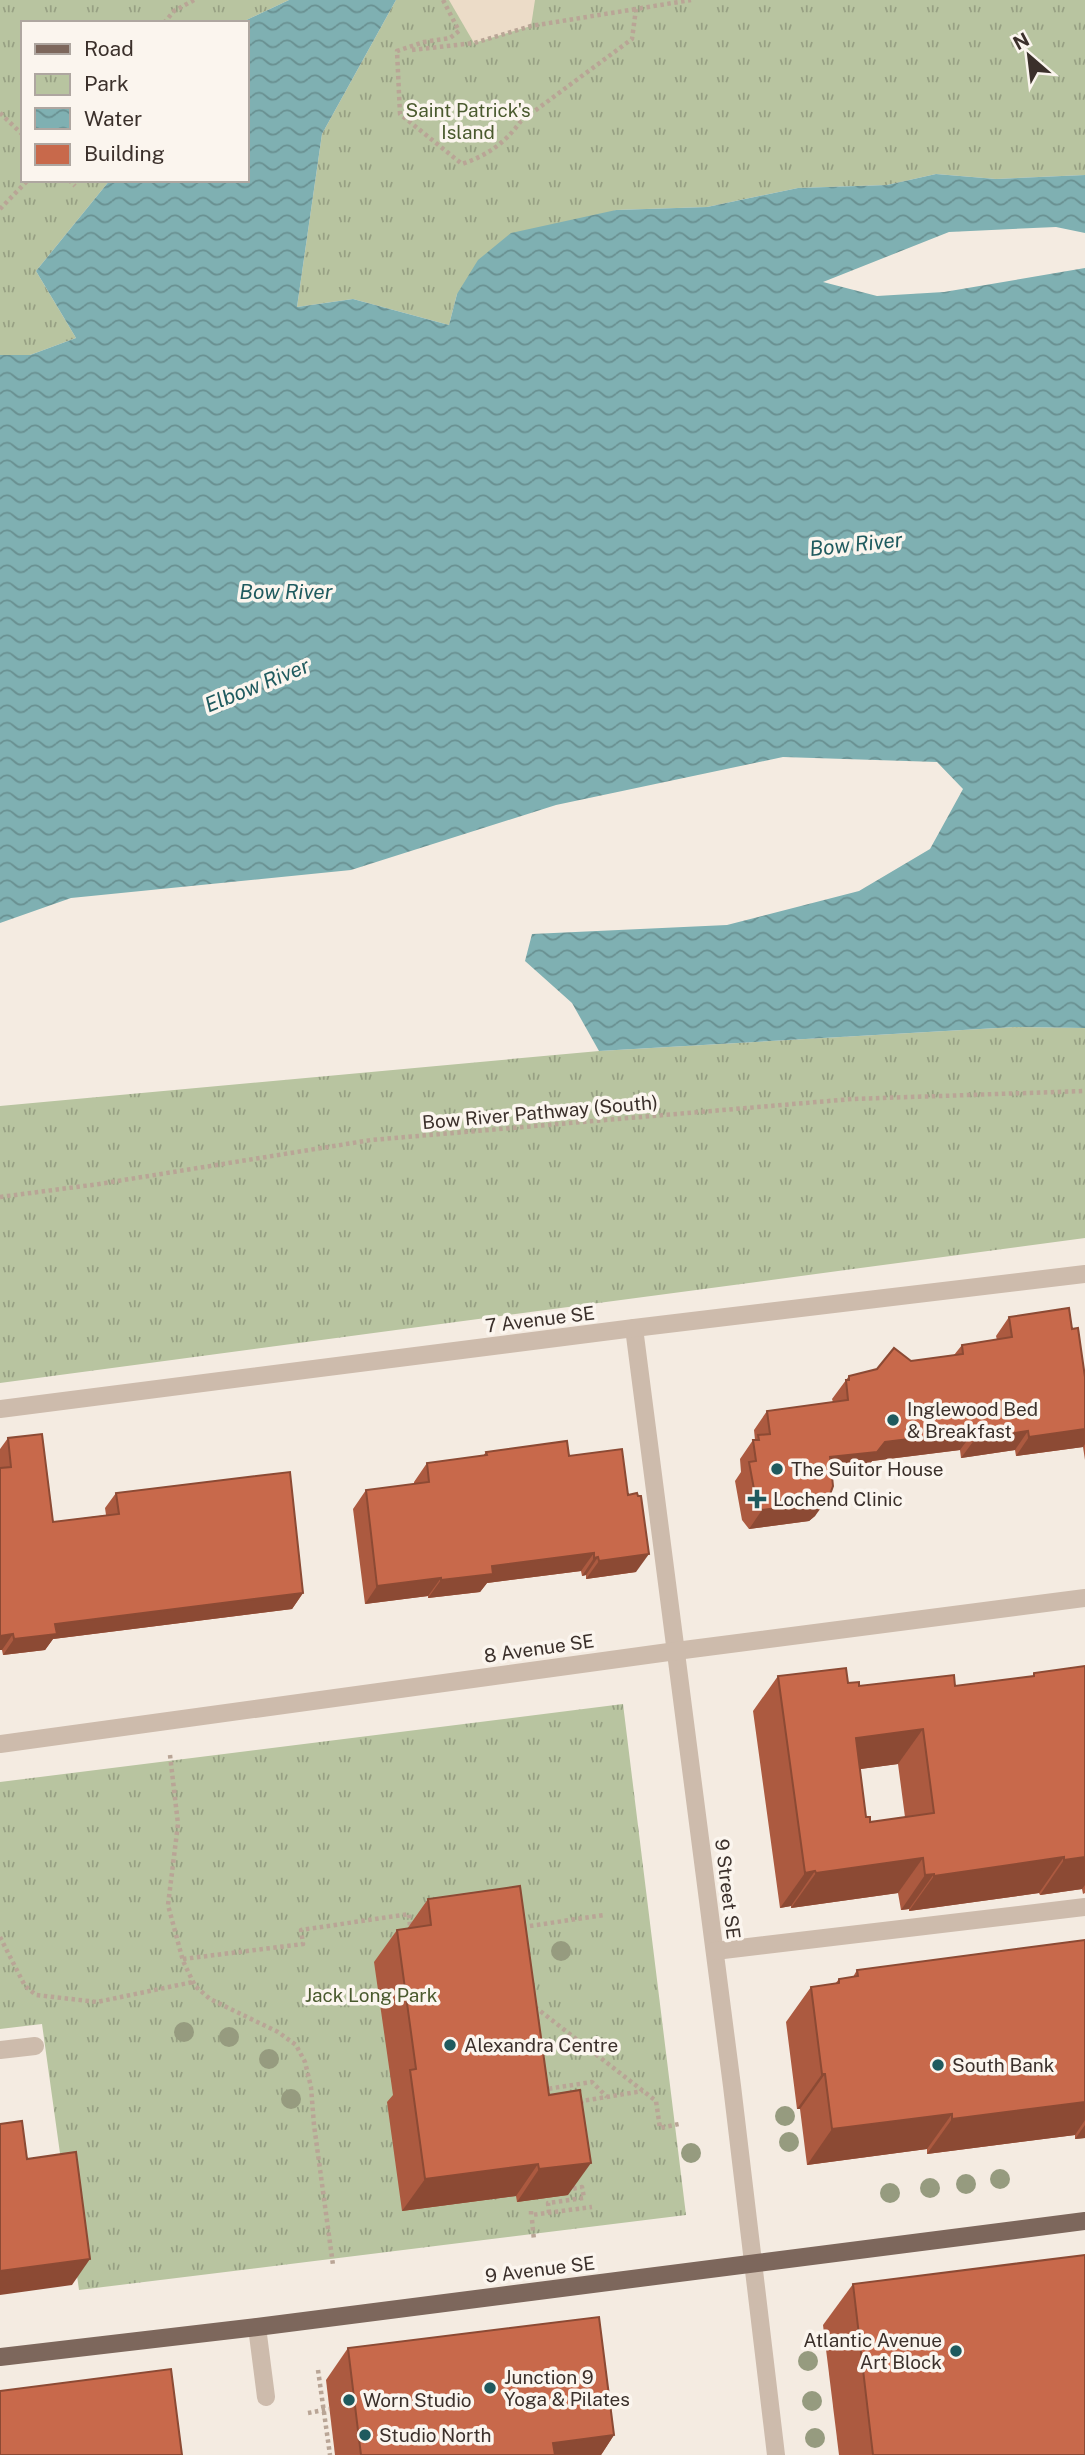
<svg xmlns="http://www.w3.org/2000/svg" width="1085" height="2455" viewBox="0 0 1085 2455" font-family="'Public Sans',sans-serif">
<style>
.park{fill:url(#park-tufts)}
.plaza{fill:#ecdcc8}
.water{fill:url(#water-waves)}
.lines{fill:none;stroke-linecap:round;stroke-linejoin:round}
.path{stroke:#b9a596;stroke-width:4.5;stroke-dasharray:3.5 3.5;stroke-linecap:butt}
.minor{stroke:#cdbbac;stroke-width:18}
.major{stroke:#7d675c;stroke-width:18}
.tree{fill:#969b7f}
.wall{fill:#ac5a40;fill-rule:evenodd}
.shaded-wall{fill:#8c4a34}
.building{fill:#c8694b;stroke:#8c4a34;stroke-width:2;fill-rule:evenodd}
.poi-dot{fill:#1f5a5e;stroke:#fbf5ee;stroke-width:2.5}
.labels{text-anchor:middle;dominant-baseline:central;stroke-width:7;stroke-linejoin:round;paint-order:stroke}
.park-label{font-size:19px;fill:#4a5a2e;stroke:#fbf5ee}
.street-label{font-size:19px;fill:#3b302b;stroke:#fbf5ee}
.poi-label{font-size:19px;fill:#3b302b;stroke:#fbf5ee;text-anchor:start}
.water-label{font-size:21px;font-style:italic;fill:#1f5a5e;stroke:#fbf5ee}
</style>
<defs>
<pattern id="park-tufts" width="24" height="20" patternUnits="userSpaceOnUse" patternTransform="scale(1.75)"><rect width="24" height="20" fill="#b8c4a0"/><path d="M3 7l-1-3M5 7V3M7 7l1-3M15 17l-1-3M17 17v-4M19 17l1-3" fill="none" stroke="#97a083"/></pattern>
<pattern id="water-waves" width="16" height="10" patternUnits="userSpaceOnUse" patternTransform="scale(1.75)"><rect width="16" height="10" fill="#7fb0b2"/><path d="M0 5q4-4 8 0t8 0" fill="none" stroke="#699091"/></pattern>
</defs>
<rect width="100%" height="100%" fill="#f4ebe1"/>
<!-- park -->
<g class="park">
<polygon points="0,0 289,0 240,23 23,23 23,180 110,180 36,271 76,338 30,355 0,355"/>
<polygon points="396,0 1085,0 1085,175 996,179 936,174 887,185 798,188 707,207 616,210 457,294 449,325 353,299 297,307 322,134"/>
<polygon points="1015,1027 1085,1028 1085,1238 0,1383 0,1106 599,1051"/>
<polygon points="623,1704 686,2215 79,2290 42,2024 0,2029 0,1782"/>
</g>
<!-- plaza -->
<polygon class="plaza" points="449,0 535,0 531,26 474,43"/>
<!-- water -->
<polygon class="water" points="289,0 396,0 322,134 297,307 353,299 449,325 457,294 478,260 511,233 616,210 707,207 798,188 887,185 936,174 996,179 1085,175 1085,233 1056,227 949,232 823,282 877,296 944,292 1085,268 1085,1028 1015,1027 599,1051 572,1003 525,961 532,934 727,925 859,891 930,849 963,789 937,762 783,757 556,805 351,870 71,898 0,923 0,355 30,355 76,338 36,271 110,180 247,180 247,23 240,23"/>
<g class="lines">
<!-- path -->
<g class="path">
<path d="M443 0 459 31 450 38 424 42 397 51 400 114 462 164C488 155 505 143 521 121L632 39 636 9 691 0"/>
<polyline points="164,23 174,11 194,0"/>
<polyline points="412,50 474,43 531,26 636,9"/>
<polyline points="0,113 23,135"/>
<polyline points="69,180 75,186"/>
<polyline points="0,209 28,180"/>
<polyline points="0,1197 99,1184 371,1140 852,1099 1085,1091"/>
<polyline points="170,1755 178,1824 168,1905 183,1961 195,1986 210,1999 278,2032 296,2045 305,2062 311,2087 314,2125 333,2265"/>
<polyline points="523,1927 604,1915"/>
<polyline points="0,1937 25,1986 36,1995 97,2002 193,1982"/>
<polyline points="183,1959 303,1944 301,1930 409,1914 410,1927 412,1926"/>
<polyline points="535,2007 656,2101 660,2128 679,2124"/>
<polyline points="546,2084 547,2089 592,2082 607,2097"/>
<polyline points="581,2104 582,2101 643,2091"/>
<polyline points="531,2211 531,2215 592,2207"/>
<polyline points="549,2213 548,2203 584,2198 582,2187 572,2189 571,2184"/>
<polyline points="532,2220 534,2240"/>
<polyline points="318,2370 330,2455"/>
<polyline points="308,2413 329,2409"/>
</g>
<!-- minor -->
<g class="minor">
<polyline points="634,1328 732,2086 776,2455"/>
<polyline points="0,1409 634,1328 1085,1274"/>
<polyline points="0,1744 676,1651 1085,1598"/>
<polyline points="715,1951 1085,1907"/>
<polyline points="0,2050 35,2046"/>
<polyline points="257,2327 266,2397"/>
</g>
<!-- major -->
<polyline class="major" points="0,2357 257,2327 1085,2221"/>
</g>
<!-- trees -->
<g class="tree">
<circle cx="561" cy="1951" r="10"/>
<circle cx="184" cy="2032" r="10"/>
<circle cx="229" cy="2037" r="10"/>
<circle cx="269" cy="2059" r="10"/>
<circle cx="291" cy="2099" r="10"/>
<circle cx="785" cy="2116" r="10"/>
<circle cx="789" cy="2142" r="10"/>
<circle cx="691" cy="2153" r="10"/>
<circle cx="1000" cy="2179" r="10"/>
<circle cx="966" cy="2184" r="10"/>
<circle cx="930" cy="2188" r="10"/>
<circle cx="890" cy="2193" r="10"/>
<circle cx="808" cy="2361" r="10"/>
<circle cx="812" cy="2401" r="10"/>
<circle cx="815" cy="2438" r="10"/>
</g>
<!-- wall -->
<g class="wall">
<polygon points="1009,1317 1072,1329 1085,1377 1085,1460 1083,1447 1016,1456 1015,1450 961,1458 960,1450 872,1461 864,1471 832,1474 815,1516 809,1521 749,1529 742,1520 735,1481 741,1472 740,1459 753,1440 755,1440 754,1430 767,1411 833,1402 832,1399 849,1376 911,1361 954,1355 962,1345 997,1340 996,1336"/>
<polygon points="8,1438 53,1522 106,1515 105,1508 116,1493 303,1593 292,1609 53,1639 45,1650 3,1655 2,1650 0,1650 0,1449"/>
<polygon points="486,1452 569,1456 636,1572 586,1579 586,1575 582,1576 581,1571 487,1583 480,1592 428,1598 428,1596 365,1604 353,1509 366,1490 414,1484 414,1482 427,1463 483,1456"/>
<path d="M1085 1666V1893L1083 1894 1082 1889 1040 1895 1039 1893 909 1911V1909L901 1910 898 1893 791 1908V1906L780 1908 753 1711 778 1676 848 1683 859 1686H955L1032 1677 1034 1673ZM898 1764 905 1817 870 1822 866 1817 860 1769Z"/>
<polygon points="428,1899 549,2095 568,2195 517,2202 516,2196 402,2211 387,2102 393,2095 374,1962 397,1930 407,1929"/>
<polygon points="1085,1940 1085,2138 1075,2139 1075,2135 927,2154 927,2149 807,2165 800,2109 797,2109 786,2022 811,1987 835,1984 839,1979 853,1977 857,1970"/>
<polygon points="853,2284 1085,2455 839,2455 823,2325"/>
<polygon points="348,2348 614,2435 601,2455 335,2455 326,2380"/>
</g>
<!-- shaded-wall -->
<g class="shaded-wall">
<polygon points="1085,1429 1085,1444 1083,1447 1016,1456 1029,1437"/>
<polygon points="974,1431 960,1450 872,1461 864,1471 816,1476 830,1457 885,1442"/>
<polygon points="1028,1431 1015,1450 961,1458 975,1439"/>
<polygon points="829,1497 815,1516 809,1521 749,1529 762,1510"/>
<polygon points="594,1553 581,1571 487,1583 480,1592 428,1598 441,1580 492,1566"/>
<polygon points="649,1554 636,1572 586,1579 599,1561"/>
<polygon points="598,1557 586,1575 582,1576 594,1558"/>
<polygon points="441,1578 428,1596 365,1604 377,1586"/>
<polygon points="303,1593 292,1609 53,1639 45,1650 3,1655 14,1639 55,1624"/>
<polygon points="13,1634 2,1650 0,1650 0,1636"/>
<polygon points="923,1729 898,1764 831,1773 856,1738"/>
<polygon points="1064,1857 1039,1893 909,1911 934,1876"/>
<polygon points="1085,1857 1085,1885 1082,1889 1040,1895 1064,1860"/>
<polygon points="923,1858 898,1893 791,1908 816,1873"/>
<polygon points="815,1871 791,1906 780,1908 805,1873"/>
<polygon points="934,1874 909,1909 901,1910 925,1875"/>
<polygon points="822,2074 825,2074 800,2109 797,2109"/>
<polygon points="1085,2102 1085,2120 1075,2135 927,2154 952,2119"/>
<polygon points="952,2114 927,2149 807,2165 832,2129"/>
<polygon points="1085,2125 1085,2138 1075,2139"/>
<polygon points="591,2163 568,2195 517,2202 539,2169"/>
<polygon points="538,2164 516,2196 402,2211 425,2179"/>
<polygon points="90,2259 72,2285 0,2295 0,2271"/>
<polygon points="614,2435 601,2455 545,2455 553,2443"/>
</g>
<!-- building -->
<g class="building">
<polygon points="1069,1308 1072,1329 1078,1328 1085,1377 1085,1429 1029,1437 1028,1431 975,1439 974,1431 885,1442 877,1452 830,1457 833,1486 829,1497 822,1502 762,1510 756,1500 749,1462 756,1461 753,1440 759,1440 758,1435 770,1434 767,1411 848,1400 846,1380 849,1380 849,1376 877,1369 894,1348 911,1361 963,1354 962,1345 1012,1337 1009,1317"/>
<polygon points="42,1434 53,1522 119,1514 116,1493 290,1472 303,1593 55,1624 57,1634 14,1639 13,1634 0,1636 0,1468 11,1467 8,1438"/>
<polygon points="567,1441 569,1456 622,1449 628,1495 637,1493 638,1496 641,1496 649,1554 599,1561 598,1557 594,1558 594,1553 492,1566 493,1574 441,1580 441,1578 377,1586 366,1490 429,1482 427,1463 487,1455 486,1452"/>
<path d="M1085 1666V1857L1064 1860V1857L934 1876V1874L925 1875 923 1858 816 1873 815 1871 805 1873 778 1676 846 1668 848 1683 859 1682V1686L954 1675 955 1686 1034 1676V1673ZM923 1729 934 1813 870 1822V1817H866L856 1738Z"/>
<polygon points="520,1886 549,2095 580,2090 591,2163 539,2169 538,2164 425,2179 410,2070 416,2069 397,1930 431,1925 428,1899"/>
<polygon points="1085,1940 1085,2102 952,2119 952,2114 832,2129 825,2074 822,2074 811,1987 839,1983 839,1979 858,1976 857,1970"/>
<polygon points="22,2121 27,2159 76,2152 90,2259 0,2271 0,2124"/>
<polygon points="1085,2255 1085,2455 873,2455 853,2284"/>
<polygon points="599,2317 614,2435 553,2443 555,2455 361,2455 348,2348"/>
<polygon points="171,2369 182,2455 0,2455 0,2391"/>
</g>
<!-- markers -->
<g class="poi-dot">
<circle cx="893" cy="1420" r="7"/>
<circle cx="777" cy="1469" r="7"/>
<path d="M753.5 1488.5h7v7h7v7h-7v7h-7v-7h-7v-7h7z"/>
<circle cx="450" cy="2045" r="7"/>
<circle cx="938" cy="2065" r="7"/>
<circle cx="956" cy="2351" r="7"/>
<circle cx="490" cy="2388" r="7"/>
<circle cx="349" cy="2400" r="7"/>
<circle cx="365" cy="2435" r="7"/>
</g>
<g class="labels">
<!-- park labels -->
<g class="park-label">
<text x="468" y="110">Saint Patrick's<tspan x="468" dy="22">Island</tspan></text>
<text x="371" y="1995">Jack Long Park</text>
</g>
<!-- street labels -->
<g class="street-label">
<text transform="translate(540 1112) rotate(-5)">Bow River Pathway (South)</text>
<text transform="translate(540 1319) rotate(-7)">7 Avenue SE</text>
<text transform="translate(539 1648) rotate(-8)">8 Avenue SE</text>
<text transform="translate(728 1889) rotate(83)">9 Street SE</text>
<text transform="translate(540 2269) rotate(-7)">9 Avenue SE</text>
</g>
<!-- poi labels -->
<g class="poi-label">
<text x="907" y="1409">Inglewood Bed<tspan x="907" dy="22">&amp; Breakfast</tspan></text>
<text x="791" y="1469">The Suitor House</text>
<text x="773" y="1499">Lochend Clinic</text>
<text x="464" y="2045">Alexandra Centre</text>
<text x="952" y="2065">South Bank</text>
<text x="942" y="2340" text-anchor="end">Atlantic Avenue<tspan x="942" dy="22">Art Block</tspan></text>
<text x="504" y="2377">Junction 9<tspan x="504" dy="22">Yoga &amp; Pilates</tspan></text>
<text x="363" y="2400">Worn Studio</text>
<text x="379" y="2435">Studio North</text>
</g>
<!-- water labels -->
<g class="water-label">
<text transform="translate(856 544) rotate(-6)">Bow River</text>
<text x="286" y="591">Bow River</text>
<text transform="translate(257 685) rotate(-22)">Elbow River</text>
</g>
</g>
<!-- legend -->
<rect x="21" y="21" width="228" height="161" fill="#fbf5ee" stroke="#aea6a0" stroke-width="2"/>
<rect x="35" y="44" width="35" height="10" fill="#7d675c" stroke="#aea6a0" stroke-width="2"/>
<text x="84" y="56" font-size="21" fill="#3b302b">Road</text>
<rect x="35" y="74" width="35" height="21" fill="url(#park-tufts)" stroke="#aea6a0" stroke-width="2"/>
<text x="84" y="91" font-size="21" fill="#3b302b">Park</text>
<rect x="35" y="108" width="35" height="21" fill="url(#water-waves)" stroke="#aea6a0" stroke-width="2"/>
<text x="84" y="126" font-size="21" fill="#3b302b">Water</text>
<rect x="35" y="144" width="35" height="21" fill="#c8694b" stroke="#aea6a0" stroke-width="2"/>
<text x="84" y="161" font-size="21" fill="#3b302b">Building</text>
<!-- north arrow -->
<g transform="translate(1029 56) rotate(332)" stroke="#fbf5ee" stroke-width="5" paint-order="stroke">
<path d="M0-5L12 26L0 18L-12 26Z" fill="#3b302b"/>
<text y="-10" font-size="19" font-weight="bold" text-anchor="middle" fill="#3b302b">N</text>
</g>
</svg>
